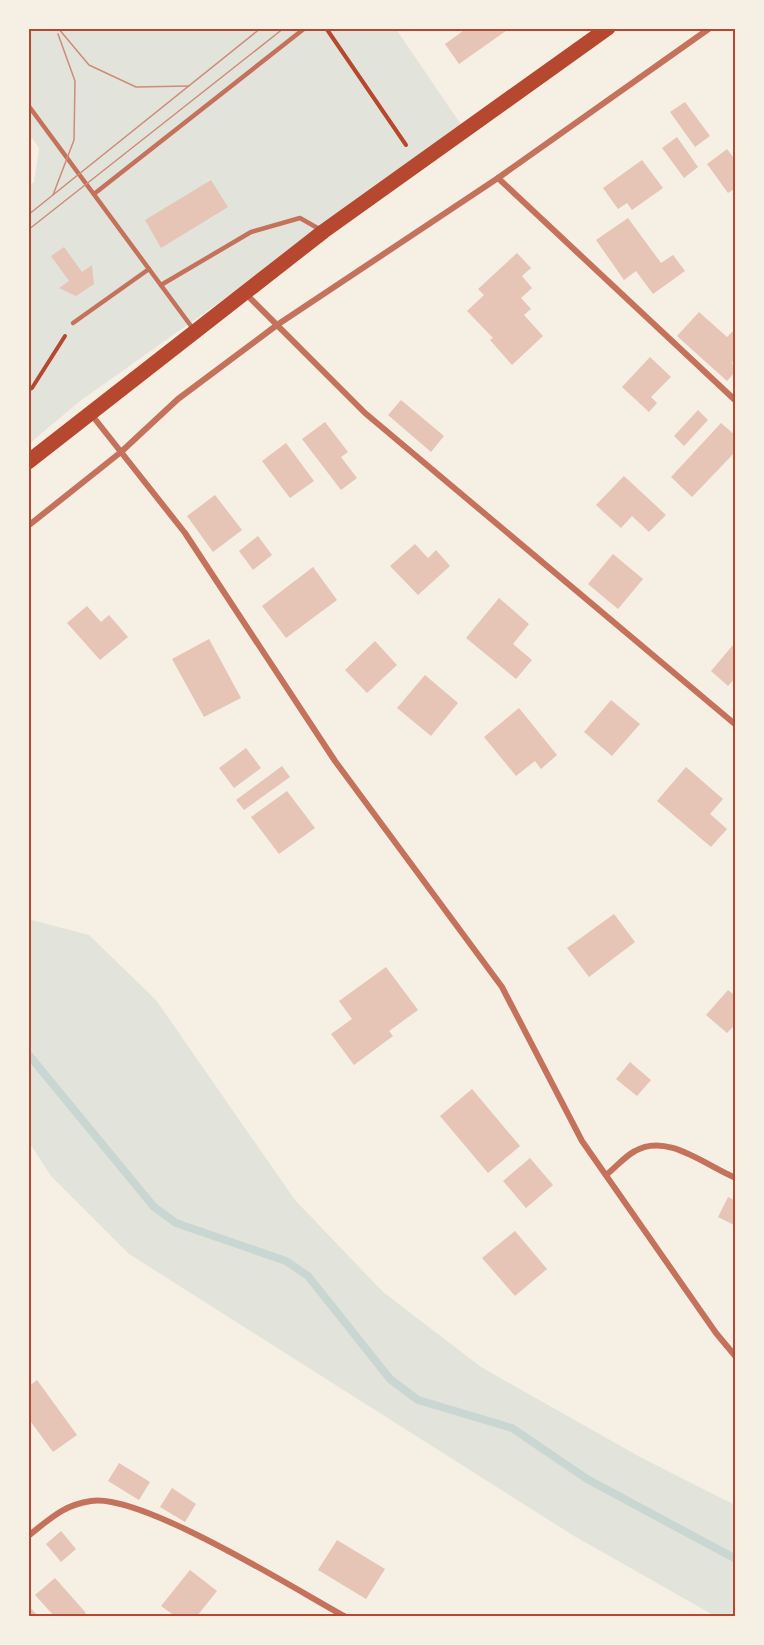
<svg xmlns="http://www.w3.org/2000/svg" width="764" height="1645" viewBox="0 0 764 1645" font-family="Roboto,sans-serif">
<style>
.green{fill:#e2e4dc}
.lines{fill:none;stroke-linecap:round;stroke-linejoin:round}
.stream{stroke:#c9d6d2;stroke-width:8}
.building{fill:#e6c5b7}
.path{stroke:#b5482f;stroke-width:4}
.service{stroke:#c5725c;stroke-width:4.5}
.minor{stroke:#c5725c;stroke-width:6}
.primary{stroke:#b5482f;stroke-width:15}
.tram{stroke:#cf8b77;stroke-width:1.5}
.neatline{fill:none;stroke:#b5482f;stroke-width:2}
</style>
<rect width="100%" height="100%" fill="#f6efe4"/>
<!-- green -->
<g class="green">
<polygon points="29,28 396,29 464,129 80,401 29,444 28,186 34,182 39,148 29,134"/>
<polygon points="28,919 89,935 156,1000 295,1200 383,1292 481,1367 640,1457 735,1505 735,1616 715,1616 574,1536 129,1254 51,1176 29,1142"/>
</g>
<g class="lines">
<!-- stream -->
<polyline class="stream" points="28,1054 154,1207 176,1223 286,1261 308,1276 390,1379 418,1400 512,1428 587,1479 736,1559"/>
</g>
<!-- building -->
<g class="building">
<polygon points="467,28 510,28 459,64 445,44"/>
<polygon points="685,102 710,136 695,147 670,112"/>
<polygon points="677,137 698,167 684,178 662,148"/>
<polygon points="727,149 736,161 736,188 728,193 707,164"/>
<polygon points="642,160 663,188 632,210 627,203 618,209 603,188"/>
<polygon points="211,180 228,207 161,248 145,220"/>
<polygon points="628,218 661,263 673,255 685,271 653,294 636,271 624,280 596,240"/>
<polygon points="64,247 82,272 92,265 94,284 76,296 59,288 69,281 51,256"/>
<polygon points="517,253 531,268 522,276 532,288 521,298 531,309 524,315 543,336 512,365 490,340 493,338 467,311 484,295 478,289"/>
<polygon points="699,312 727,337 736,328 736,359 732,363 736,371 727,381 677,336"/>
<polygon points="650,357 671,377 651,397 657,403 649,412 622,387"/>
<polygon points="401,400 444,436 431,452 388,415"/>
<polygon points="698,410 708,420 684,446 674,436"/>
<polygon points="325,422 348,452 341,457 357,478 341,490 302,439"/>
<polygon points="721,423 736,436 736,451 692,497 671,477"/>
<polygon points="286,443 314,481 290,498 262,461"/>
<polygon points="624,476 666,515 649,532 632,516 621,528 596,505"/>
<polygon points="215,495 242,530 213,552 187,516"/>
<polygon points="258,536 272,555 253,570 239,551"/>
<polygon points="415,544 428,558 436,550 450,566 418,595 390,566"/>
<polygon points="613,554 643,579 618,609 588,584"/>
<polygon points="313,567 337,600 286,638 262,606"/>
<polygon points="499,598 529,624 513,644 532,660 516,679 466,638"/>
<polygon points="87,606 101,622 109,615 128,637 100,660 67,623"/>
<polygon points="209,639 241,698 204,717 172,659"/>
<polygon points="375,641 397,665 367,693 345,670"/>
<polygon points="733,645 736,677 728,686 711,671"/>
<polygon points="425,675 458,703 431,736 397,708"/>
<polygon points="611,700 640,724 612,756 584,732"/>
<polygon points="519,708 557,755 541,769 535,761 516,776 484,737"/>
<polygon points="246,748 261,768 234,788 219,768"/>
<polygon points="282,766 290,777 244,810 236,800"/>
<polygon points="686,767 723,799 710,814 727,829 711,847 657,801"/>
<polygon points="287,791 315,828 279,854 251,817"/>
<polygon points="614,914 635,942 589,977 567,948"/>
<polygon points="386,967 418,1010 389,1031 393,1036 354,1065 331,1034 352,1019 339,1001"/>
<polygon points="728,990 736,996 736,1024 727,1033 706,1015"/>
<polygon points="630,1062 651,1080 637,1096 616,1079"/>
<polygon points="472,1089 520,1146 488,1173 440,1116"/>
<polygon points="530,1158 553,1185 526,1208 503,1181"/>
<polygon points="728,1197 736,1201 736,1226 718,1217"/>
<polygon points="515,1231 547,1269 515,1296 482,1258"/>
<polygon points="37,1380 77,1435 53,1452 28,1418 28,1387"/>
<polygon points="119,1463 150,1482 139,1500 108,1481"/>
<polygon points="172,1488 196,1504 185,1522 160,1507"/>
<polygon points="61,1531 76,1549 61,1562 46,1544"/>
<polygon points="337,1540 385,1569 366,1599 318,1570"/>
<polygon points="190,1570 217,1591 197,1616 175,1616 161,1606"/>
<polygon points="55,1578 86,1613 82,1616 54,1616 35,1595"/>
<polygon points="28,1605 37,1615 36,1616 28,1616"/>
</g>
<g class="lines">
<!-- path -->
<g class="path">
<polyline points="326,28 406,145"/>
<polyline points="28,390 32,388 65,336"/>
</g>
<!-- service -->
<g class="service">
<polyline points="28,105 194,330"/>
<polyline points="94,194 305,28"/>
<polyline points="161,285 251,232 300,218 321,230"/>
<polyline points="73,323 149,269"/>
</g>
<!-- minor -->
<g class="minor">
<polyline points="498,178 736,401"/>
<polyline points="245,293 365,413 736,725"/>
<polyline points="91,414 185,533 335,761 502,987 582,1141 716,1333 736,1357"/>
<polyline points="28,526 121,452 178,399 277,325 498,178 710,28"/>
<path d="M606 1175C615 1168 624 1157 635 1151 667 1132 706 1166 736 1178"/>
<path d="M28 1536C50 1519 63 1505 91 1501 141 1493 295 1589 344 1616"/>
</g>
<!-- primary -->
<polyline class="primary" points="28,462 324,231 608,28"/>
<!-- tram -->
<g class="tram">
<polyline points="58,28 89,65 136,87 189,86"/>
<polyline points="53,195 74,140 75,81 58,34"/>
<polyline points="28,215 261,28"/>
<polyline points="28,230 284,28"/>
</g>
</g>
<!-- border -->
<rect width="764" height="1645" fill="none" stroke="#f6efe4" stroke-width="60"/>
<rect x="30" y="30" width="704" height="1585" class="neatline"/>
</svg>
